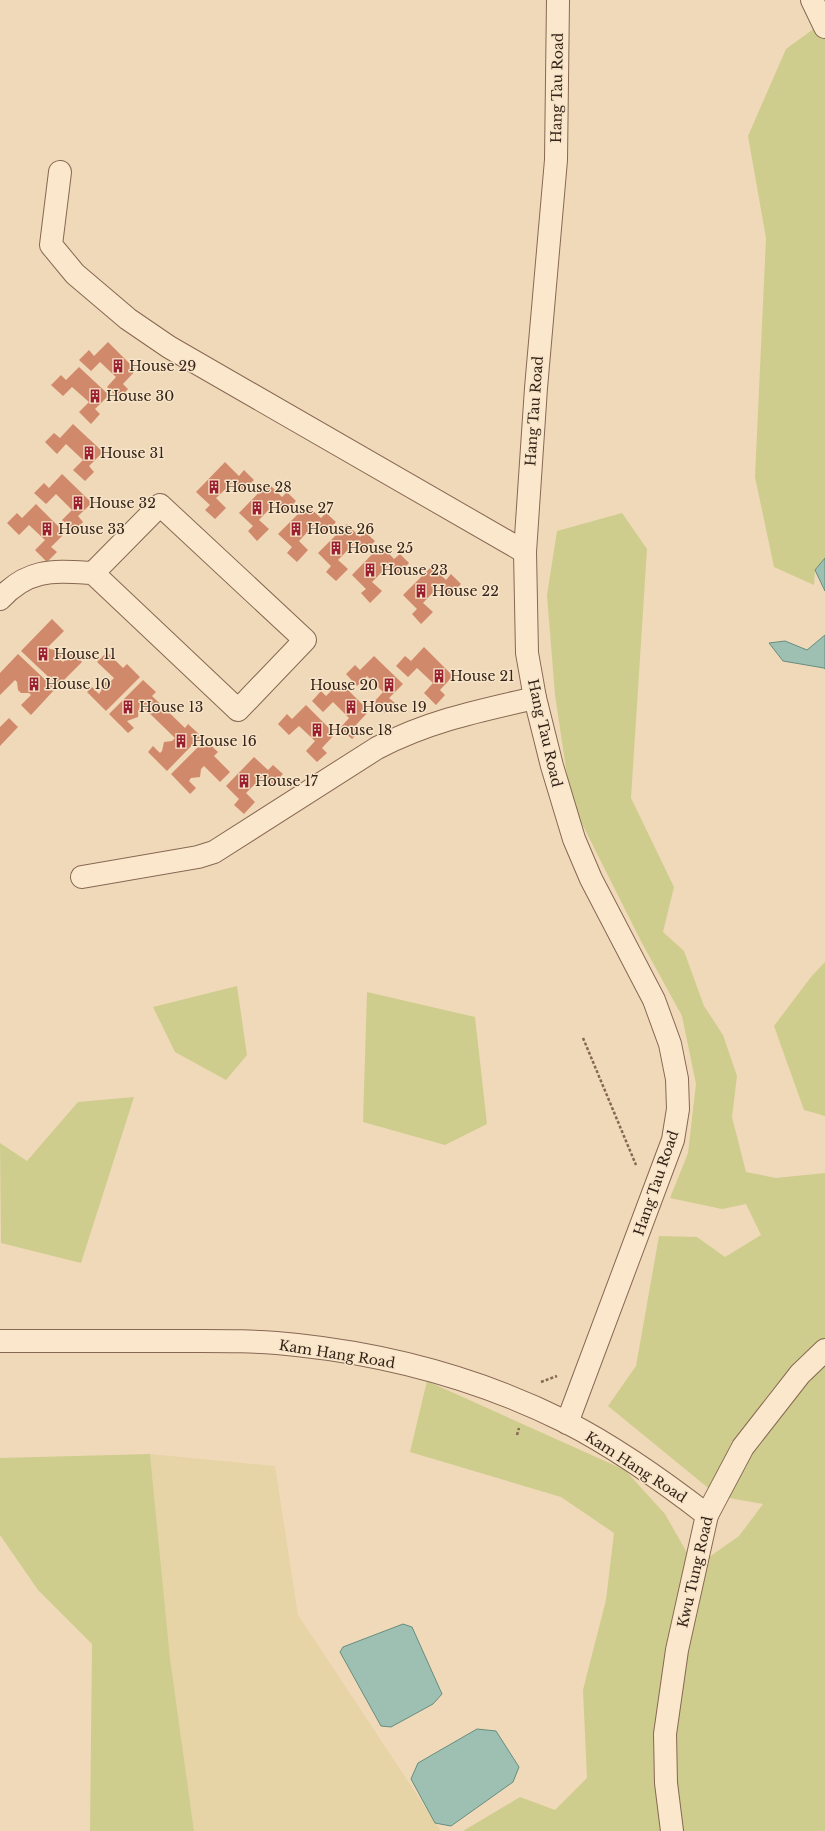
<svg xmlns="http://www.w3.org/2000/svg" width="825" height="1831" viewBox="0 0 825 1831" font-family="'Libre Baskerville',serif">
<style>
.farmland{fill:#e6d4a6}
.green{fill:#cecd8d}
.water{fill:#9ec0b2;stroke:#668d7e}
.building{fill:#d1896c}
.lines{fill:none;stroke-linecap:round;stroke-linejoin:round}
.minor-casing{stroke:#876853;stroke-width:24}
.path{stroke:#876853;stroke-width:2.5;stroke-dasharray:3 2;stroke-linecap:butt}
.minor{stroke:#fbe7cc;stroke-width:22}
.labels{text-anchor:middle;dominant-baseline:central;stroke-width:3;stroke-linejoin:round;paint-order:stroke}
.street-label{font-size:14px;fill:#352319;stroke:#f7e4c8}
.poi-label{font-size:14px;fill:#352319;stroke:#f7e4c8;text-anchor:start}
</style>
<rect width="100%" height="100%" fill="#f0d9b9"/>
<!-- farmland -->
<polygon class="farmland" points="150,1454 275,1466 298,1615 441,1831 194,1831 170,1658"/>
<!-- green -->
<g class="green">
<polygon points="823,22 825,23 825,558 815,570 814,585 774,567 755,477 766,238 748,136 786,49"/>
<polygon points="622,513 647,549 631,798 674,887 663,932 684,951 704,1006 723,1035 737,1076 732,1117 746,1172 776,1178 825,1173 825,1831 463,1831 520,1797 555,1810 587,1778 583,1690 606,1600 614,1533 561,1497 410,1452 427,1381 625,1470 665,1514 695,1567 739,1536 763,1504 718,1496 608,1406 636,1366 659,1236 697,1237 725,1257 761,1235 746,1204 722,1209 670,1198 688,1153 696,1084 682,1016 642,943 571,802 555,695 547,595 557,531"/>
<polygon points="825,962 825,1116 804,1110 774,1026 811,977"/>
<polygon points="237,986 247,1055 226,1080 175,1052 153,1007"/>
<polygon points="367,992 475,1017 487,1124 445,1145 363,1122"/>
<polygon points="134,1097 81,1263 1,1243 0,1143 27,1161 78,1102"/>
<polygon points="150,1454 170,1658 194,1831 90,1831 92,1644 38,1590 0,1535 0,1458"/>
</g>
<!-- water -->
<g class="water">
<polygon points="825,558 825,591 815,570"/>
<polygon points="825,635 825,669 824,668 783,661 769,643 785,641 807,650"/>
<polygon points="403,1624 412,1627 442,1694 433,1704 391,1727 381,1726 340,1652 343,1647"/>
<polygon points="477,1729 496,1731 519,1767 513,1782 451,1826 435,1823 411,1779 418,1763"/>
</g>
<!-- building -->
<g class="building">
<polygon points="108,342 136,370 123,384 128,389 119,399 107,387 116,377 100,362 91,371 79,360 89,350 94,356"/>
<polygon points="79,367 109,395 95,409 100,414 91,424 79,412 89,402 72,387 63,396 51,385 61,375 66,380"/>
<polygon points="73,424 103,452 89,466 94,472 85,481 73,470 83,460 66,444 57,454 45,442 54,433 60,438"/>
<polygon points="225,462 239,476 244,470 254,480 242,492 232,483 216,498 226,508 215,519 205,510 210,505 196,492"/>
<polygon points="62,474 92,503 78,516 83,522 74,531 62,520 72,510 56,494 46,504 34,493 44,483 49,488"/>
<polygon points="268,483 282,497 287,492 296,501 285,513 275,503 259,520 269,529 257,541 248,531 253,526 239,513"/>
<polygon points="36,504 65,533 51,547 57,552 47,562 35,550 45,540 29,525 19,535 7,523 17,513 22,518"/>
<polygon points="307,505 321,518 326,513 336,522 324,534 314,525 299,541 308,550 297,562 287,553 292,547 278,534"/>
<polygon points="347,524 360,537 365,532 375,541 363,553 354,544 338,560 348,569 336,581 326,572 331,566 318,553"/>
<polygon points="381,545 394,559 400,554 409,563 398,575 388,566 372,582 382,591 370,603 361,593 366,589 352,575"/>
<polygon points="432,566 446,580 451,574 461,584 449,596 439,586 423,603 433,612 421,624 412,614 417,609 403,595"/>
<polygon points="52,619 64,631 48,647 50,649 57,650 61,653 61,660 63,662 73,652 82,662 58,686 21,651"/>
<polygon points="424,647 453,676 440,690 445,695 436,705 424,693 433,683 417,668 408,677 396,666 405,656 411,661"/>
<polygon points="107,652 123,668 127,664 140,677 106,711 87,692 92,687 99,694 101,691 103,683 111,681 114,678 97,662"/>
<polygon points="18,654 55,689 31,715 21,705 31,695 29,693 21,693 18,690 17,682 15,680 0,695 0,673"/>
<polygon points="374,656 403,684 389,698 395,703 385,713 374,702 383,692 367,676 357,686 346,674 355,665 360,670"/>
<polygon points="143,680 156,692 152,696 185,728 188,724 201,736 167,771 148,752 153,746 160,753 162,751 164,742 172,741 175,738 142,706 139,708 138,717 127,721 134,728 128,733 109,714"/>
<polygon points="340,682 369,711 356,725 361,730 352,739 340,728 349,718 333,702 323,712 312,701 321,691 326,696"/>
<polygon points="306,705 335,734 322,748 327,753 317,762 306,751 315,741 299,726 289,735 278,724 287,714 292,719"/>
<polygon points="9,718 18,727 0,746 0,727"/>
<polygon points="205,740 218,752 214,756 230,772 220,782 204,766 201,769 200,777 191,778 189,781 196,788 190,794 171,774"/>
<polygon points="254,757 268,770 273,765 283,774 271,786 262,777 246,793 255,802 244,814 234,805 239,799 226,786"/>
</g>
<g class="lines">
<!-- minor casing -->
<g class="minor-casing">
<g id="minor">
<polyline points="558,0 556,160 536,388 525,552 527,653 535,698 552,766 574,839 591,879 654,1000 670,1044 677,1079 678,1109 673,1140 567,1423"/>
<polyline points="812,0 825,27"/>
<polyline points="60,172 51,245 75,274 128,319 169,347 525,552"/>
<path d="M0 599C29 568 53 571 93 573L160 505 305 640 238 710 93 573"/>
<path d="M82 877 198 857 214 852 377 748C429 721 478 711 535 698"/>
<path d="M0 1341C56 1341 113 1341 169 1341 211 1341 255 1340 297 1345 390 1355 482 1380 566 1422 617 1448 663 1481 707 1515"/>
<polyline points="672,1831 666,1783 665,1734 677,1650 707,1515 743,1447 800,1374 825,1350"/>
</g>
</g>
<!-- path -->
<g class="path">
<polyline points="583,1038 636,1165"/>
<polyline points="541,1382 557,1376"/>
<polyline points="517,1435 519,1428"/>
</g>
<!-- minor -->
<use href="#minor" class="minor"/>
</g>
<!-- icons -->
<defs>
<g id="building-bare" transform="scale(1.08)"><path d="M-4-6H4V6H1V3H-1V6H-4ZM-2.5-4.3h1.7v1.8h-1.7ZM.8-4.3h1.7v1.8H.8ZM-2.5-1h1.7V.8h-1.7ZM.8-1h1.7V.8H.8Z" fill="#991f30" stroke="#f7e4c8" stroke-width="2.5" paint-order="stroke"/></g>
</defs>
<g fill-rule="evenodd">
<use href="#building-bare" x="118" y="366"/>
<use href="#building-bare" x="95" y="396"/>
<use href="#building-bare" x="89" y="453"/>
<use href="#building-bare" x="214" y="487"/>
<use href="#building-bare" x="78" y="503"/>
<use href="#building-bare" x="257" y="508"/>
<use href="#building-bare" x="47" y="529"/>
<use href="#building-bare" x="296" y="529"/>
<use href="#building-bare" x="336" y="548"/>
<use href="#building-bare" x="370" y="570"/>
<use href="#building-bare" x="421" y="591"/>
<use href="#building-bare" x="43" y="654"/>
<use href="#building-bare" x="439" y="676"/>
<use href="#building-bare" x="34" y="684"/>
<use href="#building-bare" x="389" y="685"/>
<use href="#building-bare" x="128" y="707"/>
<use href="#building-bare" x="351" y="707"/>
<use href="#building-bare" x="317" y="730"/>
<use href="#building-bare" x="181" y="741"/>
<use href="#building-bare" x="244" y="781"/>
</g>
<g class="labels">
<!-- street labels -->
<g class="street-label">
<text transform="translate(557 88) rotate(-89)">Hang Tau Road</text>
<text transform="translate(534 411) rotate(-86)">Hang Tau Road</text>
<text transform="translate(545 733) rotate(77)">Hang Tau Road</text>
<text transform="translate(656 1183) rotate(-71)">Hang Tau Road</text>
<text transform="translate(337 1354) rotate(9)">Kam Hang Road</text>
<text transform="translate(636 1467) rotate(33)">Kam Hang Road</text>
<text transform="translate(695 1572) rotate(-77)">Kwu Tung Road</text>
</g>
<!-- poi labels -->
<g class="poi-label">
<text x="129" y="366">House 29</text>
<text x="106" y="396">House 30</text>
<text x="100" y="453">House 31</text>
<text x="225" y="487">House 28</text>
<text x="89" y="503">House 32</text>
<text x="268" y="508">House 27</text>
<text x="58" y="529">House 33</text>
<text x="307" y="529">House 26</text>
<text x="347" y="548">House 25</text>
<text x="381" y="570">House 23</text>
<text x="432" y="591">House 22</text>
<text x="54" y="654">House 11</text>
<text x="450" y="676">House 21</text>
<text x="45" y="684">House 10</text>
<text x="378" y="685" text-anchor="end">House 20</text>
<text x="139" y="707">House 13</text>
<text x="362" y="707">House 19</text>
<text x="328" y="730">House 18</text>
<text x="192" y="741">House 16</text>
<text x="255" y="781">House 17</text>
</g>
</g>
</svg>
